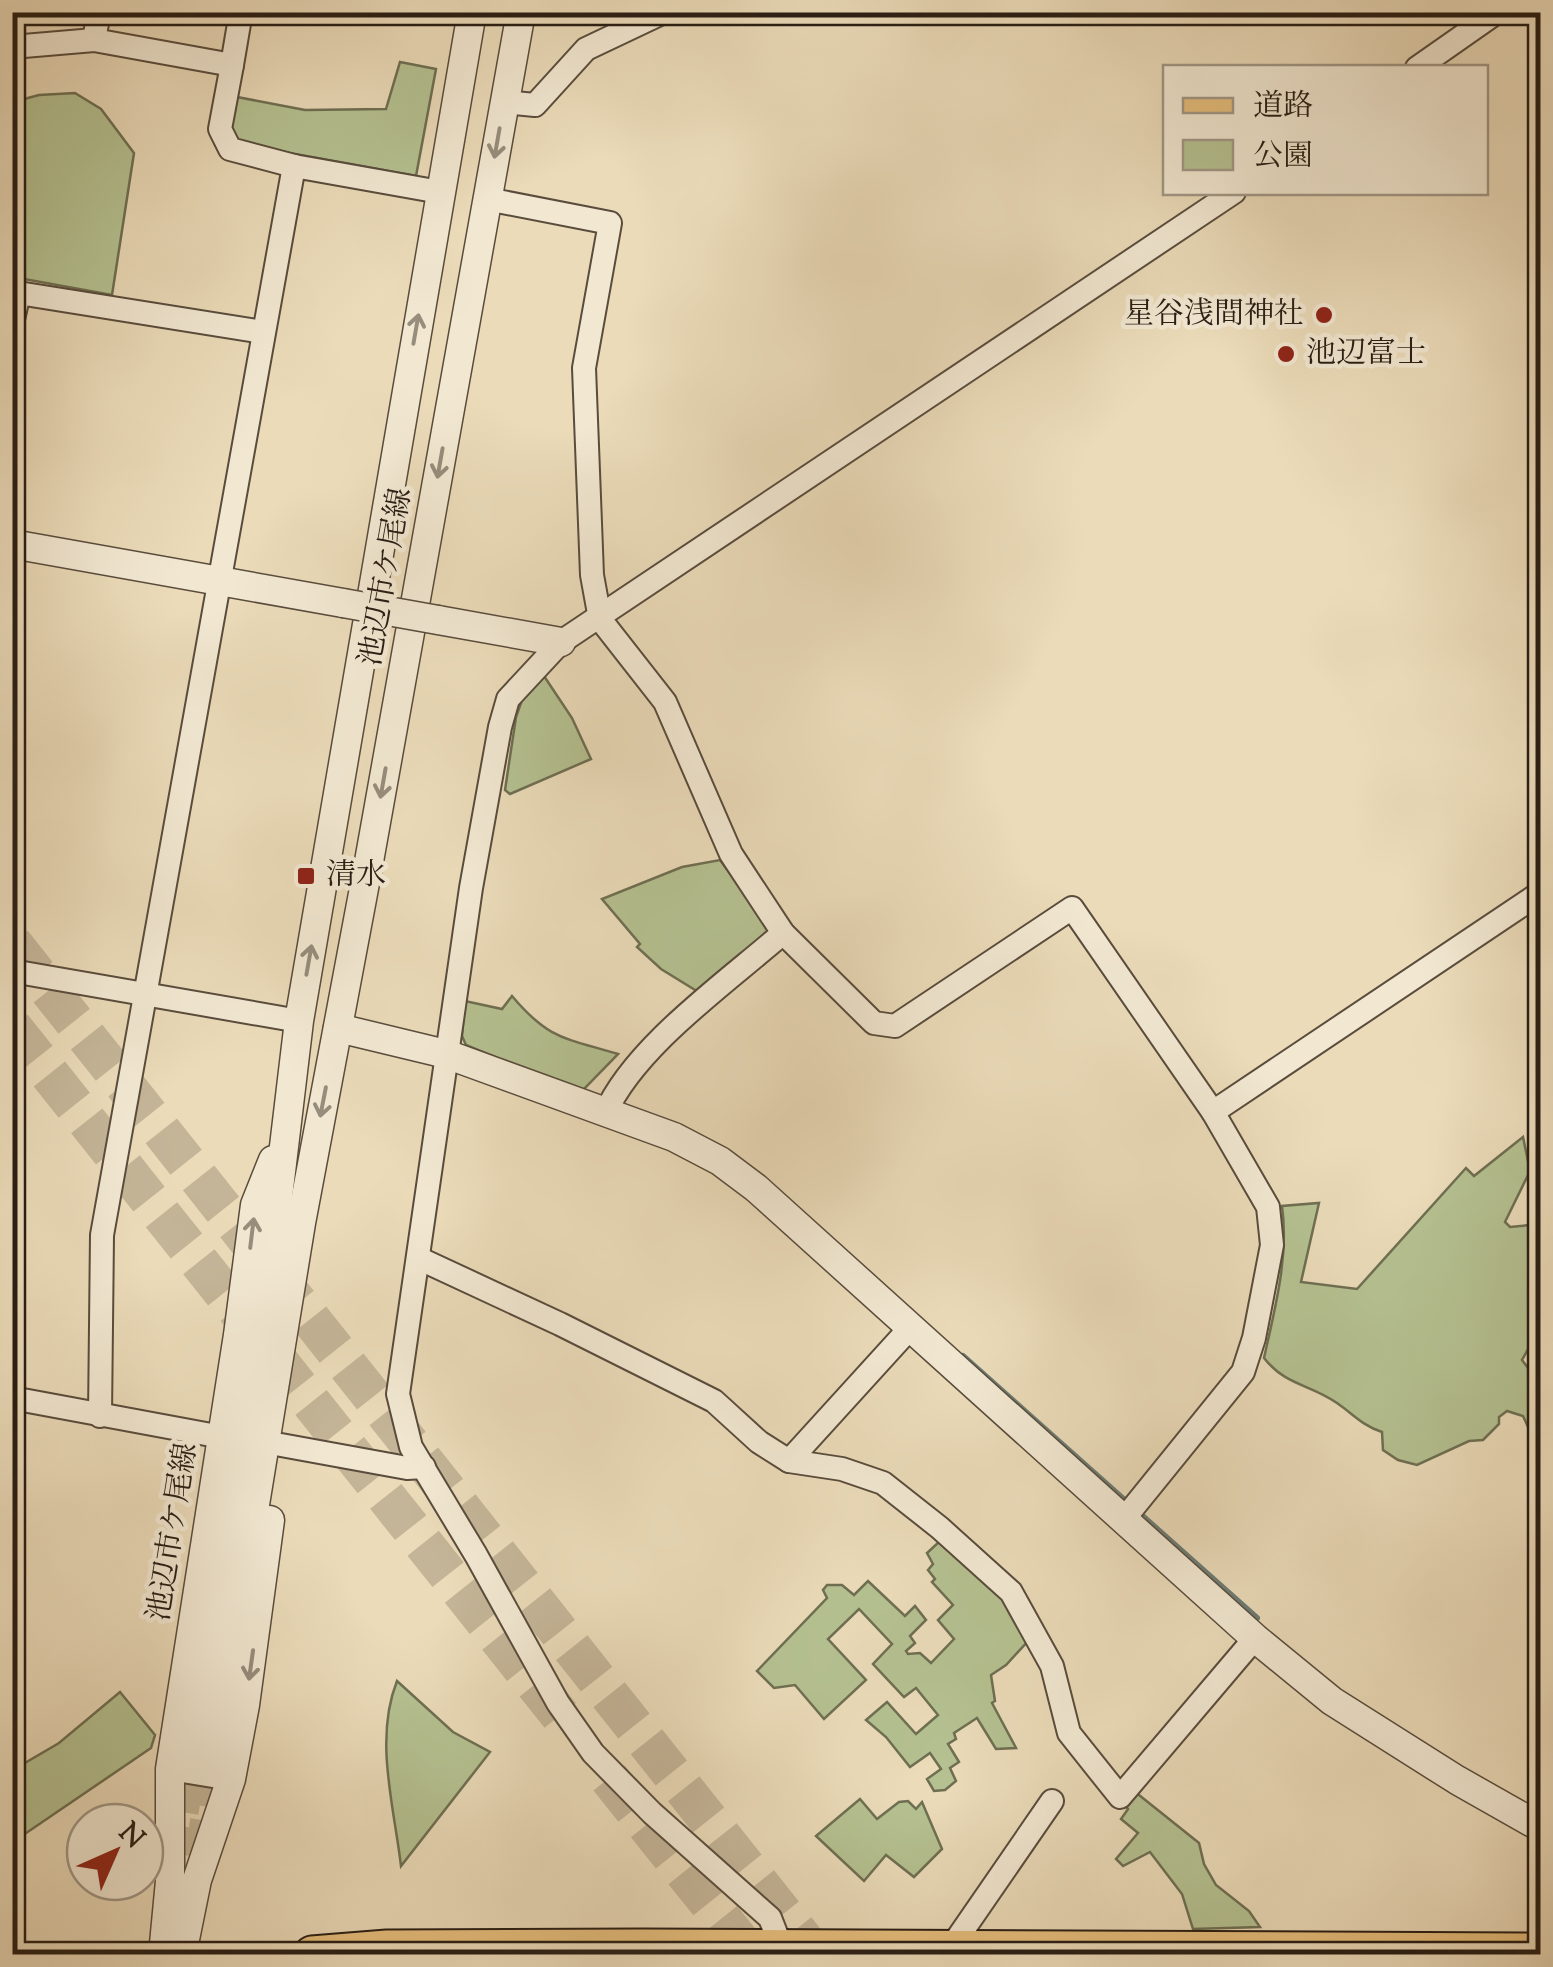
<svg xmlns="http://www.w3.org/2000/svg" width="1553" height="1967" viewBox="0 0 1553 1967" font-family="'Sorts Mill Goudy','Noto Serif JP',serif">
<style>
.green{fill:#b5c191;stroke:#6e6f52;stroke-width:2.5}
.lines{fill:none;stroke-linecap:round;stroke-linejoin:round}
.stream{stroke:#6c7c74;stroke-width:6}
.tertiary-tunnel{stroke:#c4b598;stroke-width:28;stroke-dasharray:28 14;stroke-linecap:butt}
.motorway-tunnel{stroke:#c4b598;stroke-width:40;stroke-dasharray:40 20;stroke-linecap:butt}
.minor-casing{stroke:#594c3d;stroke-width:26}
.tertiary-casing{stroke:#594c3d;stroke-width:31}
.primary-casing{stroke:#281d14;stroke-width:39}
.minor{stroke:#f2e8d2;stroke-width:22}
.tertiary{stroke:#f2e8d2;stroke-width:28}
.primary{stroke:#e6be7c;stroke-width:35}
.tertiary-bridge-casing{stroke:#594c3d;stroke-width:31;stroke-linecap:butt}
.tertiary-bridge{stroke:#f2e8d2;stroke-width:28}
.oneway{stroke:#978d7c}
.poi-dot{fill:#8f2418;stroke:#f2e8d2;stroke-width:4}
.labels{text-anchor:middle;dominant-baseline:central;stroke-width:9;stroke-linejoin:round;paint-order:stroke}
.poi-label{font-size:30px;fill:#281d14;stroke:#f2e8d2;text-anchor:start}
.street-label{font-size:30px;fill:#281d14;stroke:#f2e8d2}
</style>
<rect width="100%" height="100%" fill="#ebdbb9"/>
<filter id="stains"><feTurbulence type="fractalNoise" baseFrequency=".002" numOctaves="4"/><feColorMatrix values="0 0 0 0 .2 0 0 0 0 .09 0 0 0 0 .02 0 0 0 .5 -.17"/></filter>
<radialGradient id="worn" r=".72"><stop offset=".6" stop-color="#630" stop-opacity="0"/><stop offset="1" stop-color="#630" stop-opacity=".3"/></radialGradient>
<!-- green -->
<g class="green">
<polygon points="400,62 436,69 416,176 235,143 228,131 237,97 305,110 386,109"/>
<polygon points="75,93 101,109 134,153 112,295 13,277 13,102 39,95"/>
<polygon points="544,676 572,718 591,759 510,794 505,790 516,717 522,700"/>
<polygon points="720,860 769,926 768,936 700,993 661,969 637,947 640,944 602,899 682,867"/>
<path d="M512 996C549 1040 565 1038 618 1054L581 1092 466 1045 462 1036 465 1001 502 1009Z"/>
<path d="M1523 1137 1530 1171 1505 1222 1510 1227 1540 1224V1336L1536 1335 1522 1360 1531 1372 1540 1368V1453L1523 1416 1507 1411 1499 1417V1424L1483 1440 1469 1441 1417 1465 1398 1460 1383 1450 1382 1432C1363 1426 1353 1414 1337 1403 1310 1384 1286 1386 1264 1358 1275 1308 1289 1257 1282 1206L1319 1203 1301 1282 1357 1289 1466 1168 1474 1176Z"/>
<polygon points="940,1541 1008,1602 1029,1640 1006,1665 991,1675 995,1701 992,1703 1016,1748 996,1749 977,1718 954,1733 956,1739 948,1744 959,1762 950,1768 956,1781 945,1790 934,1791 927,1779 941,1769 930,1753 910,1767 886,1737 866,1720 887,1702 916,1734 938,1715 916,1688 904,1697 873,1664 892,1644 859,1609 828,1639 866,1680 824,1719 795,1685 774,1688 757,1671 827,1598 823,1590 827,1585 842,1585 854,1595 868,1581 905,1616 915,1606 926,1620 910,1636 915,1643 906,1651 908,1654 920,1653 931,1663 954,1639 938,1620 953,1605 932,1582 935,1579 928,1570 933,1564 927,1553"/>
<path d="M397 1681 453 1732 490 1752 401 1866C394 1806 374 1739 397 1681Z"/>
<polygon points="120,1692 155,1735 151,1748 13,1842 13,1770 59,1743"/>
<polygon points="1134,1791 1199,1843 1204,1864 1216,1885 1249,1911 1260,1927 1193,1929 1182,1894 1150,1852 1123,1866 1116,1859 1138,1833 1121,1819 1128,1809 1123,1803"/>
<polygon points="860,1799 877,1819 899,1802 908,1801 916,1809 922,1802 942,1849 914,1877 886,1855 864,1881 816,1836"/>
</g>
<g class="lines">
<!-- stream -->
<g class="stream">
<polyline points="963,1356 1129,1504"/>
<polyline points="1138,1512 1257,1618"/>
</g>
<!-- tertiary-tunnel -->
<g class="tertiary-tunnel">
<polyline points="200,1848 213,1761"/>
<polyline points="178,1854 193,1759"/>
</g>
<!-- motorway-tunnel -->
<g class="motorway-tunnel">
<polyline points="12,943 815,1954"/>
<polyline points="12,1027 567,1724"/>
<polyline points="609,1778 750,1954"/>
</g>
<!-- minor casing -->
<g class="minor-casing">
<g id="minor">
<polyline points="94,40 99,12"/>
<polyline points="12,47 94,40 232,65 241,12"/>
<polyline points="232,65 220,129 230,149 294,166"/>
<polyline points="1417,68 1497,12"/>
<polyline points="504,102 535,105 586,49 664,12"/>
<polyline points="487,199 610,223 584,368 592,575 600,619 665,702 731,854 783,933 874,1023 895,1026 1072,908 1213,1112 1268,1207 1272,1245 1254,1338 1243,1372 1124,1519"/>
<polyline points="12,292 263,332"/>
<polyline points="12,324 19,293"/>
<polyline points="12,971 299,1021"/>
<polyline points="1213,1112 1540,893"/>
<path d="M605 1114C634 1047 727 982 783 933"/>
<polyline points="418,1258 560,1324 714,1401 759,1442 789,1461 842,1469 883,1483 940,1528 1011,1592 1052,1666 1069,1733 1120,1797 1255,1638"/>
<polyline points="12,1398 222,1437"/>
<polyline points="100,1416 102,1235 294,166 440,192"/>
<polyline points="281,1445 407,1468 424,1467"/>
<polyline points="789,1461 910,1328"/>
<polyline points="170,1769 231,1779"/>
<polyline points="950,1949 1052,1801"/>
<polyline points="784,1954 770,1918 652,1813 593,1753 558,1703 476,1555 411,1447 398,1394 471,888 500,727 508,699 561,642 1234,192"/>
</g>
</g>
<!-- tertiary casing -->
<g class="tertiary-casing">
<g id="tertiary">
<polyline points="12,544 343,603"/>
<polyline points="438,620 561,642"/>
<polyline points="338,1028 446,1054 674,1137 720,1161 756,1188 1255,1638 1332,1701 1457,1780 1540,1827"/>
<polyline points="193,1759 275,1222 299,1021 472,12"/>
<polyline points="213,1761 301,1223 368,867 521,12"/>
<polyline points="163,1954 170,1881 170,1769 238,1335 255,1205 273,1160"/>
<polyline points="182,1954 197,1880 231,1779 245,1705 270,1520"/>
</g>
</g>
<!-- primary casing -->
<g class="primary-casing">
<polyline id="primary" points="312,1954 387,1948 642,1947 1540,1951"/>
</g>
<!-- minor -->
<use href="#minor" class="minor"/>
<!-- tertiary -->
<use href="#tertiary" class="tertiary"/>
<!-- primary -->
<use href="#primary" class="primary"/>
<!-- tertiary-bridge casing -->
<g class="tertiary-bridge-casing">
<polyline id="tertiary-bridge" points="343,603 438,620"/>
</g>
<!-- tertiary-bridge -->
<use href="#tertiary-bridge" class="tertiary-bridge"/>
</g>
<!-- one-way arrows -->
<defs><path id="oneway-shaft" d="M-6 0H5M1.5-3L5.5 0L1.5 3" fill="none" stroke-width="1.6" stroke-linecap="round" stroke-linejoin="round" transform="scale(2.5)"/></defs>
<g class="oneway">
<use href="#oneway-shaft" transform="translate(497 143) rotate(100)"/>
<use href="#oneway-shaft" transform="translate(416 329) rotate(-80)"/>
<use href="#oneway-shaft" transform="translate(440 463) rotate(100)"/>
<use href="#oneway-shaft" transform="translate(383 783) rotate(100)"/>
<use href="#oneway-shaft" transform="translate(309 960) rotate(-80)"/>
<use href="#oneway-shaft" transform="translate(323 1102) rotate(101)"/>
<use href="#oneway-shaft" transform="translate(252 1233) rotate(-83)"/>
<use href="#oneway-shaft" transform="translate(251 1665) rotate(98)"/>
</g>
<!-- markers -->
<g class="poi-dot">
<circle cx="1324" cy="315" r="10"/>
<circle cx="1286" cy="354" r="10"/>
<rect x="296" y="866" width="20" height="20" rx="5"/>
</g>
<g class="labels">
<!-- poi labels -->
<g class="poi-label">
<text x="1304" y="315" text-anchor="end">星谷浅間神社</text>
<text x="1306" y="354">池辺富士</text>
<text x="326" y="876">清水</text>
</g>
<!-- street labels -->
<g class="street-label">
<text transform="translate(387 577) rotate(-80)">池辺市ケ尾線</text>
<text transform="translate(174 1532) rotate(-81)">池辺市ケ尾線</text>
</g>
</g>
<!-- margin -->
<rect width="1553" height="1967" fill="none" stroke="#ebdbb9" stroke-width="50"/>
<rect x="15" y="15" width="1523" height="1937" fill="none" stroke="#281d14" stroke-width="5"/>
<rect x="25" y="25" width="1503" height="1917" fill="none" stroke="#281d14" stroke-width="2.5"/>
<!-- legend -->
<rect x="1163" y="65" width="325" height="130" fill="#f2e8d2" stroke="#a19786" stroke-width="2.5"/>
<rect x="1183" y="98" width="50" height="15" fill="#e6be7c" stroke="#a19786" stroke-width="2.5"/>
<text x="1253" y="115" font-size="30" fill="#281d14">道路</text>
<rect x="1183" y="140" width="50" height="30" fill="#b5c191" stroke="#a19786" stroke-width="2.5"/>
<text x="1253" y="165" font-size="30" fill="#281d14">公園</text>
<!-- north arrow -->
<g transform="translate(115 1852) rotate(45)"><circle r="48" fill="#f2e8d2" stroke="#a19786" stroke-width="2.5"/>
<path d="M0-8L18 38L0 25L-18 38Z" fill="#8f2418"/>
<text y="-15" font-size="28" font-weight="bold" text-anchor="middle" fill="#281d14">N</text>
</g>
<rect width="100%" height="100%" filter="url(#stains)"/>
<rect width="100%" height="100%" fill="url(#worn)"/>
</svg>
